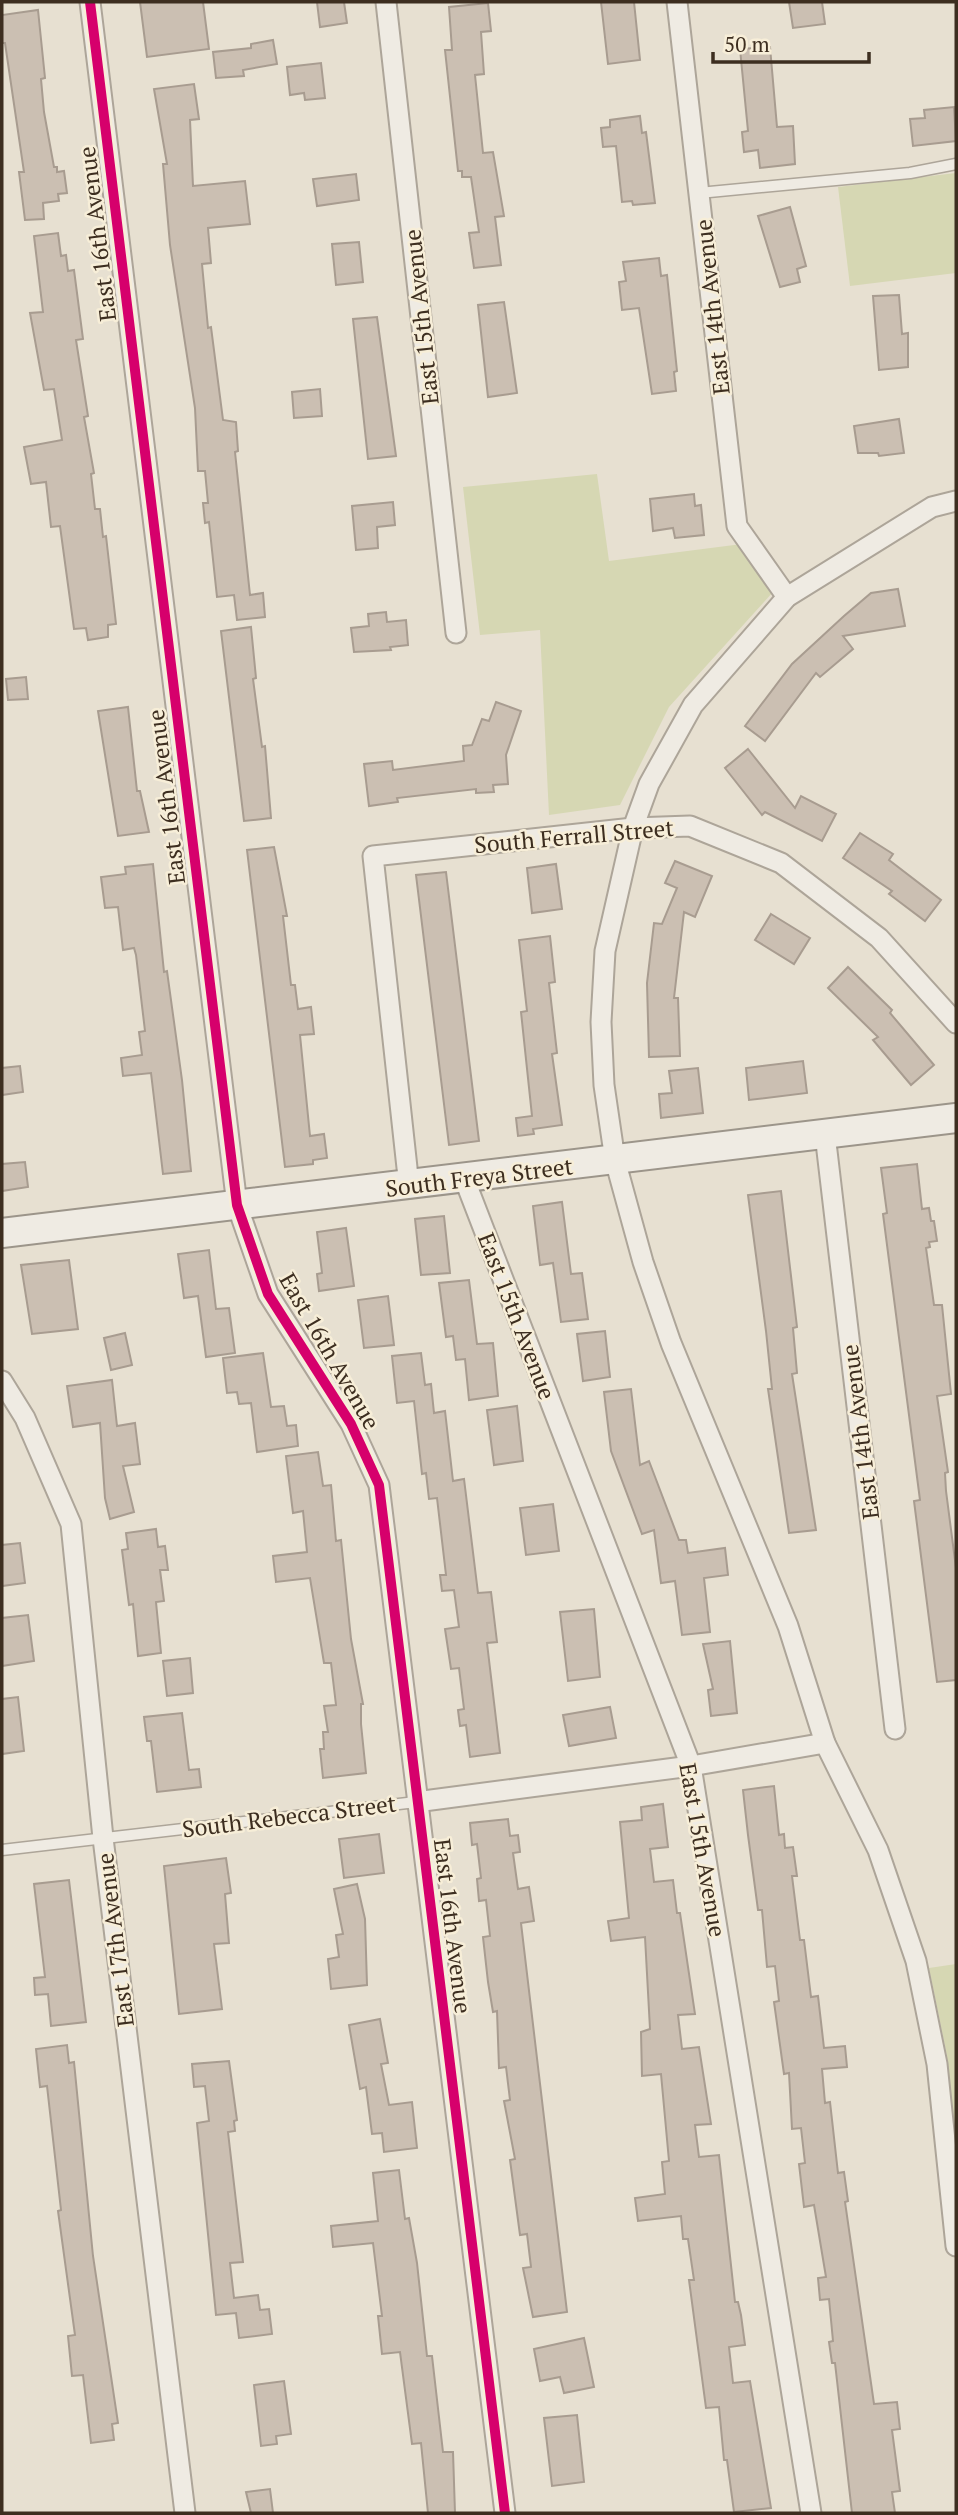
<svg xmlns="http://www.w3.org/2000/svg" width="958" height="2515" viewBox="0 0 958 2515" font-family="'PT Serif',serif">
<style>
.green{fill:#d6d7b3}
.building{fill:#cbbfb2;stroke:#a89c90;stroke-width:2}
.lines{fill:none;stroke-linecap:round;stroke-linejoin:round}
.lane-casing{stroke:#ada599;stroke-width:13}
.street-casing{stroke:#ada599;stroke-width:23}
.secondary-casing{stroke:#9c958a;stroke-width:32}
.lane{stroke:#efebe3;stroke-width:10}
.street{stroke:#efebe3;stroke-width:19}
.secondary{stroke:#efebe3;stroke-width:28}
.cycleway-casing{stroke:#f7eed8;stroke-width:15}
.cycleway{stroke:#d6006c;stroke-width:10}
.labels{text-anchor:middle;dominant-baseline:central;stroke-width:5;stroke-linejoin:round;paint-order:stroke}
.street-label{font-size:23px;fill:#3d2e20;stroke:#f7eed8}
</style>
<rect width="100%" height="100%" fill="#e7e0d1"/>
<!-- green -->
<g class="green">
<polygon points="956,173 956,273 850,286 838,187"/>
<polygon points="597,474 609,561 742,544 773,592 669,707 620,805 549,815 540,630 480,635 463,487"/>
<polygon points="956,1964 956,2142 952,2142 947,2056 929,1968"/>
</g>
<!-- building -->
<g class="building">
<polygon points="140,2 203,2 209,49 147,57"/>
<polygon points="317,2 344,2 347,23 320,27"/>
<polygon points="601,2 634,2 640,60 608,64"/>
<polygon points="789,2 822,2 825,24 793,28"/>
<polygon points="488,3 491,31 481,32 484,74 475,75 483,153 493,152 504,216 495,217 501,265 474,268 469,233 479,232 471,177 462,177 462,171 458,171 445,50 452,50 449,7"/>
<polygon points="38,10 45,78 41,79 44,112 54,167 57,167 57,172 64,171 67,193 58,194 59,201 43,203 44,219 25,220 19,172 24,172 5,43 2,43 2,15"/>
<polygon points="273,40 277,64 243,70 244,76 216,78 213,52 251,48 251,44"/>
<polygon points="770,47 777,127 793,126 795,164 760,168 758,150 744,152 742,132 748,131 740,49"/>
<polygon points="321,63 325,98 305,100 304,93 290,95 287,67"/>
<polygon points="194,84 199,119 190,120 193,186 245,181 250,224 208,228 211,263 202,264 208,328 211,327 223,420 236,422 238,451 235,452 250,595 263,593 265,617 237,620 234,595 217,597 209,522 205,523 203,503 208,503 205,471 198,471 195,408 170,245 163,164 167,164 154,89"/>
<polygon points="954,107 956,141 913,146 910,119 925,118 924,110"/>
<polygon points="640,116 642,133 646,132 655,203 633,205 632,201 622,202 616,146 603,147 601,128 610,127 610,120"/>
<polygon points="356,174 359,200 317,206 313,179"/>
<polygon points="790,207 806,266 797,269 800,282 780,287 758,216"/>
<polygon points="58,233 61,256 66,255 68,271 74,270 83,339 76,340 88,416 84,417 94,473 91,474 95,509 100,509 103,537 106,536 116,624 108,625 108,637 88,640 86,628 74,629 60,526 51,527 46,482 31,484 24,447 62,440 54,389 44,390 30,313 43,312 34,236"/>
<polygon points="359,242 363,282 336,285 332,244"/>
<polygon points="659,258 661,276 667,275 677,371 674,372 676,391 652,394 639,308 622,310 619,282 626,281 623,262"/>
<polygon points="899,295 902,334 908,333 908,367 879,370 873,296"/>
<polygon points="504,302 517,393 488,397 478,305"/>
<polygon points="377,317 396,456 368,459 353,319"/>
<polygon points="320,389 322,416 294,418 292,392"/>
<polygon points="899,419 904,453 879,456 878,453 858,453 854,426"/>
<polygon points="694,494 695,506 701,505 704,535 675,538 673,528 653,531 650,499"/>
<polygon points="393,502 395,525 377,527 378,548 356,550 352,506"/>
<polygon points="898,589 905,626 843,636 853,649 820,677 816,673 765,741 745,726 792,664 844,616 871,593"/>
<polygon points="386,612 387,622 406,620 408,645 390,647 391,650 354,652 351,628 369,626 368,614"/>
<polygon points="251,627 256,678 253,679 262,747 265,746 271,818 244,821 221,631"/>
<polygon points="26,677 28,699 8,700 6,679"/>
<polygon points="496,702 521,711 506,755 508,784 493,785 494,792 476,793 476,789 397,798 398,802 369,806 364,764 392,761 393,770 464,761 463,746 472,745 482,719 489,721"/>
<polygon points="128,707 137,791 140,791 149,832 118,836 98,711"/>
<polygon points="748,749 795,808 801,796 836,814 822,841 765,812 762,815 725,768"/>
<polygon points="860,833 893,854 889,860 941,900 925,921 889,894 892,891 843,858"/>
<polygon points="274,847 287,916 283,916 291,985 295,985 298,1009 311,1007 314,1034 300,1035 310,1136 324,1134 327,1158 313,1160 313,1164 285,1167 247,850"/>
<polygon points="675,861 712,876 695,917 684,912 674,998 678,998 680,1056 649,1057 647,983 654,923 662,924 677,888 665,883"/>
<polygon points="153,864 164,972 167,971 182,1080 191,1171 163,1174 151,1073 123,1076 121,1058 142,1055 139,1032 145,1031 136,955 134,948 123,950 118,907 105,908 101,877 126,874 125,867"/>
<polygon points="556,864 562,909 532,913 527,868"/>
<polygon points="446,872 479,1141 449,1145 416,875"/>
<polygon points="771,914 810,938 794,964 755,940"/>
<polygon points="550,936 555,982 549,983 557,1053 552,1054 562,1125 533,1129 534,1134 518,1136 516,1118 532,1116 521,1012 527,1011 519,940"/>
<polygon points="848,967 892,1010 890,1013 934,1065 911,1085 873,1040 878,1037 828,988"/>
<polygon points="803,1061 807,1093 749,1100 746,1068"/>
<polygon points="20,1066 23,1092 2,1095 2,1068"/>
<polygon points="698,1068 703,1113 661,1118 659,1094 672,1093 669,1071"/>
<polygon points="25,1162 28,1187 2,1191 2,1164"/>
<polygon points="917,1164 922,1209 929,1208 931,1221 934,1221 937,1241 929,1242 930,1247 926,1248 934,1305 942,1305 951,1394 937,1396 948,1472 945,1473 946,1491 956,1568 956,1680 937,1682 914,1501 920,1500 883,1214 887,1213 881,1168"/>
<polygon points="781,1191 797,1327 793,1328 797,1373 792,1374 816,1530 789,1533 768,1389 772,1389 766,1331 748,1195"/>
<polygon points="562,1202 571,1274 582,1273 588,1319 561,1322 553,1263 540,1265 533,1206"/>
<polygon points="444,1216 450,1273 421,1275 415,1219"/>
<polygon points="346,1228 354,1286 319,1291 317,1274 322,1273 317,1232"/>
<polygon points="209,1250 216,1309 229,1308 235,1353 206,1357 198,1296 184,1298 178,1254"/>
<polygon points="69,1260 78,1329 32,1334 21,1265"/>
<polygon points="469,1280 477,1344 493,1343 498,1396 469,1400 465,1359 456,1360 453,1336 446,1337 439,1283"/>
<polygon points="388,1296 394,1345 364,1348 358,1300"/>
<polygon points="605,1331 610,1377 583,1381 577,1334"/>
<polygon points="125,1333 132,1365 111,1370 104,1338"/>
<polygon points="263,1353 271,1407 284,1406 287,1426 296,1425 298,1446 257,1452 251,1403 239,1404 237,1392 227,1393 223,1358"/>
<polygon points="421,1353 425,1385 431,1384 434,1413 445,1411 453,1481 464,1479 478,1593 491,1592 497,1642 487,1643 500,1753 470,1757 466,1725 460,1726 458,1710 464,1709 459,1668 451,1669 445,1629 459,1627 454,1590 442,1591 440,1575 446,1575 437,1498 429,1499 426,1473 422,1474 414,1401 397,1403 392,1356"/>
<polygon points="112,1380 117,1426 135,1423 140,1464 123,1466 134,1512 110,1519 105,1498 100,1423 73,1427 67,1386"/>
<polygon points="631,1389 640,1465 649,1461 679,1540 686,1540 688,1553 725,1548 728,1575 704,1578 710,1632 682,1635 675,1581 661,1583 654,1530 642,1534 611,1451 604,1392"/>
<polygon points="517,1406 523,1461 494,1465 487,1410"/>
<polygon points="318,1452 323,1486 331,1485 336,1541 341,1540 351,1639 363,1704 361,1704 361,1724 366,1773 323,1778 320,1749 324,1749 323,1732 328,1732 324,1706 336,1705 331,1663 324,1663 310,1578 276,1582 273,1556 307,1552 303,1511 293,1513 286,1456"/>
<polygon points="553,1504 559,1551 526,1555 520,1508"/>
<polygon points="156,1529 158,1547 165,1546 168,1570 160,1570 164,1601 156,1602 161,1653 138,1656 133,1604 129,1605 122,1550 128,1549 126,1533"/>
<polygon points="20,1543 25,1583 2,1586 2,1545"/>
<polygon points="594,1609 600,1677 568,1681 560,1612"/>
<polygon points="28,1615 34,1661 2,1666 2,1618"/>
<polygon points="730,1641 737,1713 711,1716 708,1690 713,1689 703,1644"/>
<polygon points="190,1658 193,1693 167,1696 163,1661"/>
<polygon points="18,1697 24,1751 2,1754 2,1699"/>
<polygon points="610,1707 616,1738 569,1746 563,1715"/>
<polygon points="182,1713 189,1770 199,1769 201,1787 157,1792 151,1741 147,1741 144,1717"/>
<polygon points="774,1786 779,1835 784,1834 785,1848 793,1847 797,1876 792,1876 800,1940 804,1940 811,1997 818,1996 824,2048 845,2046 847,2067 822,2069 825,2103 830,2102 838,2173 844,2172 848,2201 845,2202 874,2404 897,2402 900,2429 892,2430 900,2491 892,2492 895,2513 852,2513 835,2363 832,2363 829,2342 833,2341 829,2299 820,2300 818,2278 826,2277 814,2205 804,2207 799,2164 805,2163 801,2128 792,2129 789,2073 784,2074 774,2002 779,2001 775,1966 767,1967 762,1910 758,1910 748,1835 743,1790"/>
<polygon points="663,1804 668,1847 650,1849 654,1882 673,1880 677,1913 680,1913 695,2014 678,2015 682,2049 699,2047 711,2124 695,2125 699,2157 719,2155 735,2302 738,2302 741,2315 745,2345 729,2347 733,2383 750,2381 771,2508 734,2512 727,2460 724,2460 719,2407 706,2408 689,2280 694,2280 688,2239 683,2239 681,2216 638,2221 635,2198 665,2194 662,2162 669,2161 661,2074 642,2076 641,2032 650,2029 645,1937 611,1941 608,1921 629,1918 620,1822 642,1820 641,1807"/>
<polygon points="508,1819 510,1836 518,1835 520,1852 513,1853 518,1889 529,1887 534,1921 521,1923 567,2312 533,2317 523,2268 531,2267 527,2234 520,2235 510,2160 515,2159 504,2101 510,2100 506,2067 499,2068 497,2011 493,2012 488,1982 483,1937 490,1936 486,1900 479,1901 477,1879 481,1878 477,1844 472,1845 470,1823"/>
<polygon points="379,1834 384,1873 344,1878 339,1839"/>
<polygon points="226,1858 231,1893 225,1894 229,1943 214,1944 222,2009 179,2014 164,1866"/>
<polygon points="69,1880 86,2022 51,2026 48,1994 35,1995 34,1978 45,1977 34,1884"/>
<polygon points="357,1884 365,1919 367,1985 331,1989 328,1959 339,1957 336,1935 343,1934 334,1889"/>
<polygon points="380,2019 388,2063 381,2064 389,2105 412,2102 417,2148 384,2152 382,2133 372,2134 366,2087 360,2089 349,2025"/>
<polygon points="67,2045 69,2063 74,2062 93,2256 118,2423 112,2424 114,2440 91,2443 83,2375 72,2376 68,2336 75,2335 58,2211 61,2210 47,2086 40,2087 36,2049"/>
<polygon points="229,2061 237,2120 234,2121 235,2131 228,2132 243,2262 230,2263 234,2298 258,2295 260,2310 269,2309 272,2334 239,2338 236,2313 216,2315 197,2123 209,2121 205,2086 194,2087 192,2064"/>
<polygon points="399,2170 405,2219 409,2218 417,2263 427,2356 432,2356 443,2452 453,2452 455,2513 428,2513 421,2443 412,2444 400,2352 382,2354 378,2316 382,2316 373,2243 333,2247 331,2226 378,2221 373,2173"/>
<polygon points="584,2338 594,2387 564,2393 560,2377 540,2381 534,2349"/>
<polygon points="284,2381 291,2434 276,2436 277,2444 261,2446 254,2385"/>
<polygon points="577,2415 584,2482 552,2486 544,2418"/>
<polygon points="270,2489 273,2513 251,2513 246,2492"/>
</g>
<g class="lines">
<!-- lane casing -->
<g class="lane-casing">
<g id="lane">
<polyline points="699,193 910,173 956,164"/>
<polyline points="2,1850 416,1802"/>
</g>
</g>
<!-- street casing -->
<g class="street-casing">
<g id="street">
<polyline points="90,2 237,1205 268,1294 351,1424 379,1485 505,2513"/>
<polyline points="386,2 456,633"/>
<polyline points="677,2 737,526 787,597"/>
<polyline points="956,501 932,507 787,597 693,705 649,784 633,828 605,951 601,1022 604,1085 615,1160 643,1262 671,1343 788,1626 825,1743 878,1850 916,1961 937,2064 956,2246"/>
<polyline points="825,1134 895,1729"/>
<polyline points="464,1178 691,1766 811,2513"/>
<polyline points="409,1186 373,856 633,828 690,826 781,863 879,938 956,1023"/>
<polyline points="2,1381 25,1418 71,1524 103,1838 185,2513"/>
<polyline points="416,1802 691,1766 825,1743"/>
</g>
</g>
<!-- secondary casing -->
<g class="secondary-casing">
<polyline id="secondary" points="2,1233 956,1118"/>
</g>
<!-- lane -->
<use href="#lane" class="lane"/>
<!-- street -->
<use href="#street" class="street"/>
<!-- secondary -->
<use href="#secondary" class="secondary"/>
<!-- cycleway casing -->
<g class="cycleway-casing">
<polyline id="cycleway" points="90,2 237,1205 268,1294 351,1424 379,1485 505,2513"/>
</g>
<!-- cycleway -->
<use href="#cycleway" class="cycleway"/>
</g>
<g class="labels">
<!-- street labels -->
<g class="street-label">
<text transform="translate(97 234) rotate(-97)">East 16th Avenue</text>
<text transform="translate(712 307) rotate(-96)">East 14th Avenue</text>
<text transform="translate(421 317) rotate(-96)">East 15th Avenue</text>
<text transform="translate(166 797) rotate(-97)">East 16th Avenue</text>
<text transform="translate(574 836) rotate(-5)">South Ferrall Street</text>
<text transform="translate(479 1177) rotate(-7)">South Freya Street</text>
<text transform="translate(517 1316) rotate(69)">East 15th Avenue</text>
<text transform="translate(330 1351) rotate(60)">East 16th Avenue</text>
<text transform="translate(860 1432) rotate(-97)">East 14th Avenue</text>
<text transform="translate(289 1816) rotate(-7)">South Rebecca Street</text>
<text transform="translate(703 1850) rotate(80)">East 15th Avenue</text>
<text transform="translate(453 1926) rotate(83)">East 16th Avenue</text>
<text transform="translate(115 1940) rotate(-97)">East 17th Avenue</text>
</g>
</g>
<!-- border -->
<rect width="958" height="2515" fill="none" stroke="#3d2e20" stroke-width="7"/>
<!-- scale -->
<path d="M713 52v10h156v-10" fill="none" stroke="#3d2e20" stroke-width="3.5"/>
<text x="724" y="52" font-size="21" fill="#3d2e20" stroke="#f7eed8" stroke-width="5" paint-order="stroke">50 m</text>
</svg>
